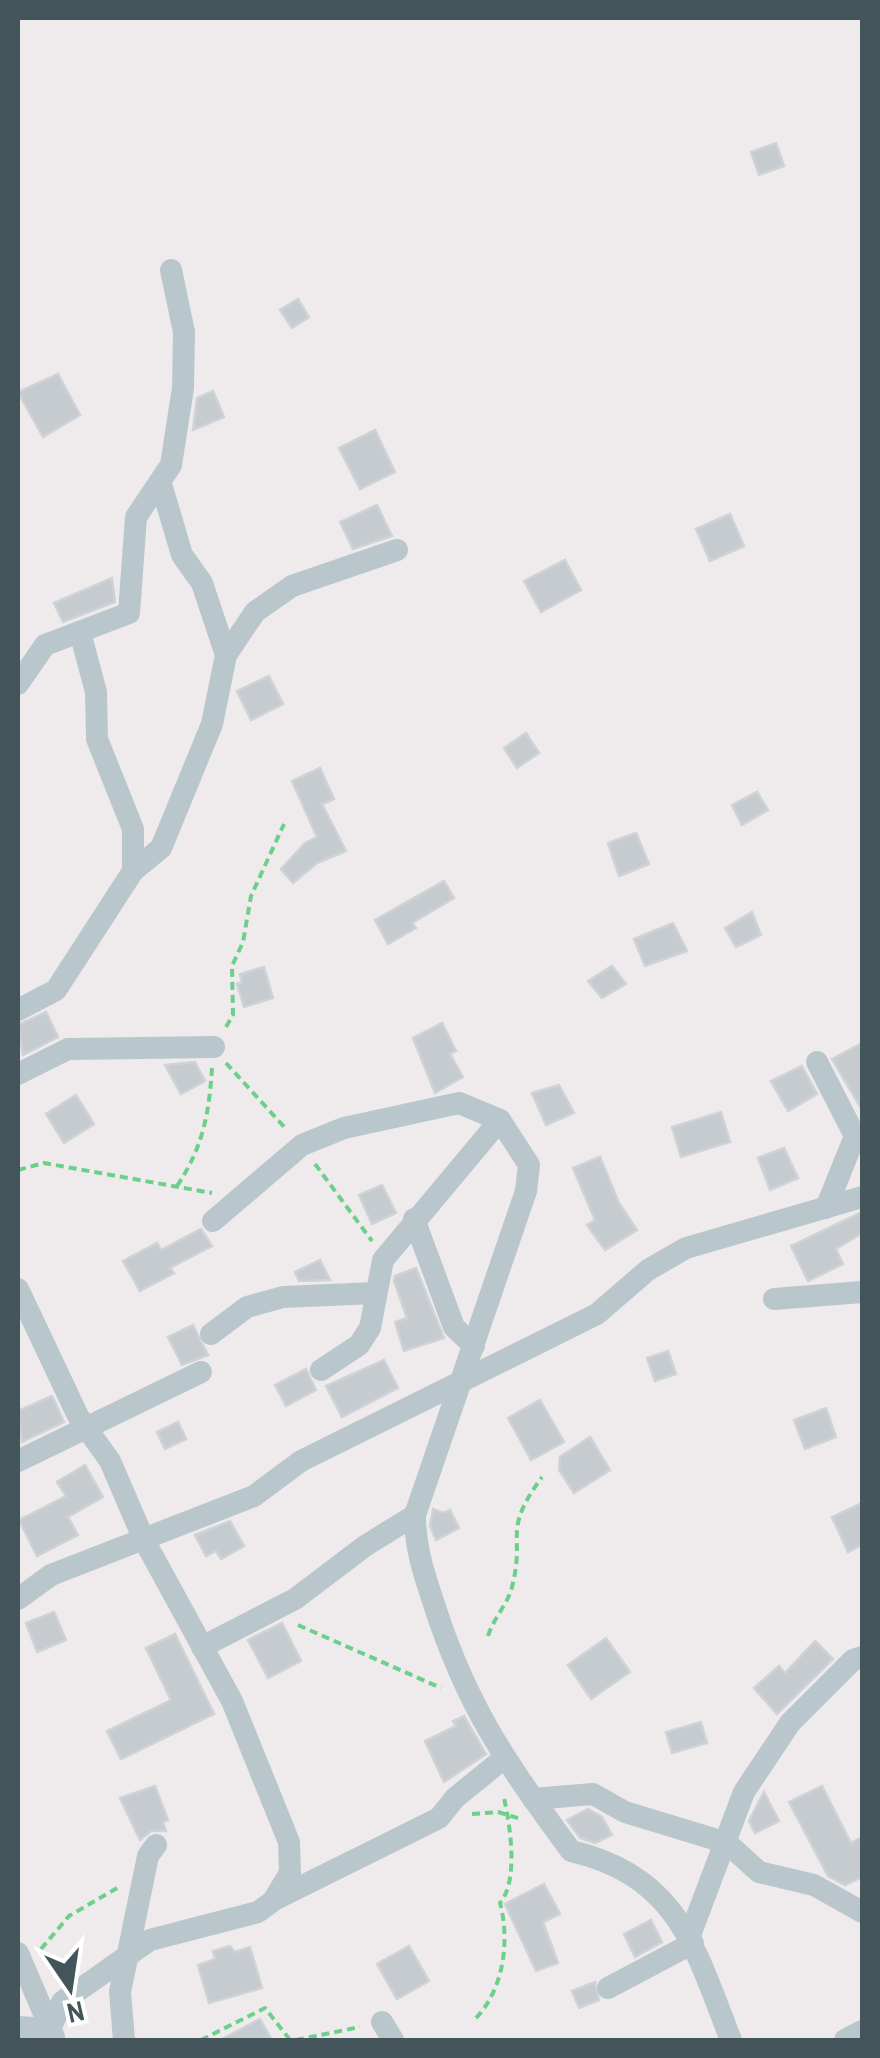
<svg xmlns="http://www.w3.org/2000/svg" width="880" height="2058" viewBox="0 0 880 2058" font-family="'Archivo Narrow',sans-serif">
<style>
.building{fill:#c5cbcf;stroke:#cfd3d8;stroke-width:2.5}
.lines{fill:none;stroke-linecap:round;stroke-linejoin:round}
.path{stroke:#6cd08a;stroke-width:4;stroke-dasharray:8 5;stroke-linecap:butt}
.minor{stroke:#b9c7cc;stroke-width:22}
</style>
<rect width="100%" height="100%" fill="#efebec"/>
<!-- building -->
<g class="building">
<polygon points="776,143 784,166 759,175 751,152"/>
<polygon points="298,299 309,317 292,328 280,310"/>
<polygon points="58,374 80,415 43,437 18,392"/>
<polygon points="213,391 224,417 193,430 197,398"/>
<polygon points="375,430 395,472 360,489 339,448"/>
<polygon points="377,505 392,536 353,549 340,522"/>
<polygon points="730,514 744,546 710,561 696,529"/>
<polygon points="565,560 581,590 541,612 524,581"/>
<polygon points="112,578 115,602 63,622 54,603"/>
<polygon points="269,676 283,704 251,720 237,691"/>
<polygon points="526,733 539,753 517,768 504,748"/>
<polygon points="320,768 334,799 322,804 346,851 317,863 293,883 281,869 305,843 317,837 292,781"/>
<polygon points="757,792 768,810 742,825 732,805"/>
<polygon points="636,833 649,864 619,876 608,843"/>
<polygon points="444,881 454,898 412,923 416,928 388,944 375,920"/>
<polygon points="752,912 761,935 736,947 725,928"/>
<polygon points="673,923 687,951 645,966 634,939"/>
<polygon points="612,966 626,984 602,998 588,981"/>
<polygon points="264,967 273,998 244,1007 237,984 242,982 240,974"/>
<polygon points="46,1012 58,1037 23,1055 18,1025"/>
<polygon points="442,1023 456,1051 450,1054 463,1077 435,1093 413,1038"/>
<polygon points="862,1043 862,1110 832,1059"/>
<polygon points="195,1062 205,1081 181,1094 165,1065"/>
<polygon points="802,1066 817,1094 788,1111 771,1081"/>
<polygon points="559,1085 574,1113 546,1125 532,1093"/>
<polygon points="76,1095 94,1124 64,1143 46,1114"/>
<polygon points="721,1112 730,1142 681,1157 672,1127"/>
<polygon points="784,1148 798,1178 770,1190 758,1158"/>
<polygon points="600,1157 619,1203 637,1230 605,1250 587,1225 595,1220 573,1168"/>
<polygon points="382,1185 396,1213 372,1224 359,1195"/>
<polygon points="862,1212 862,1233 836,1249 843,1264 808,1281 791,1246"/>
<polygon points="201,1229 212,1246 170,1268 174,1273 140,1291 123,1261 157,1243 161,1250"/>
<polygon points="320,1260 330,1280 299,1281 295,1272"/>
<polygon points="416,1268 444,1338 404,1351 395,1322 407,1318 394,1281 395,1276"/>
<polygon points="193,1325 208,1355 182,1365 168,1337"/>
<polygon points="668,1351 676,1374 655,1381 647,1358"/>
<polygon points="384,1360 398,1388 342,1417 326,1386"/>
<polygon points="306,1369 316,1390 286,1406 275,1385"/>
<polygon points="52,1396 64,1422 22,1442 18,1411"/>
<polygon points="540,1400 564,1442 531,1460 508,1418"/>
<polygon points="826,1408 836,1437 805,1449 794,1420"/>
<polygon points="178,1422 186,1439 165,1449 157,1432"/>
<polygon points="590,1437 610,1470 574,1493 559,1470 560,1457"/>
<polygon points="85,1465 103,1497 68,1517 78,1535 37,1556 19,1520 66,1496 57,1482"/>
<polygon points="862,1503 862,1545 848,1552 832,1517"/>
<polygon points="433,1509 443,1513 450,1510 459,1528 436,1540 430,1526"/>
<polygon points="230,1521 244,1546 221,1559 216,1551 206,1556 195,1535"/>
<polygon points="54,1612 66,1640 37,1652 26,1623"/>
<polygon points="282,1623 301,1661 268,1678 248,1640"/>
<polygon points="175,1634 214,1714 121,1759 107,1731 171,1700 146,1648"/>
<polygon points="606,1638 630,1672 591,1699 568,1665"/>
<polygon points="815,1641 833,1659 777,1714 754,1688 779,1666 785,1673"/>
<polygon points="464,1716 486,1754 444,1782 425,1741 456,1726 453,1721"/>
<polygon points="701,1722 707,1743 672,1753 666,1732"/>
<polygon points="155,1786 168,1820 163,1822 166,1831 151,1831 140,1840 120,1798"/>
<polygon points="822,1786 851,1843 862,1837 862,1877 845,1885 828,1876 789,1802"/>
<polygon points="764,1792 779,1821 755,1833 749,1821"/>
<polygon points="588,1809 602,1817 612,1835 595,1843 580,1838 567,1820"/>
<polygon points="544,1884 560,1914 543,1922 558,1963 536,1971 505,1904"/>
<polygon points="651,1920 662,1942 635,1957 624,1934"/>
<polygon points="230,1946 235,1952 250,1947 262,1988 209,2003 198,1965 215,1959 213,1951"/>
<polygon points="409,1946 429,1981 397,1999 377,1964"/>
<polygon points="595,1982 599,2000 579,2008 572,1991"/>
<polygon points="260,2019 272,2040 220,2040"/>
</g>
<g class="lines">
<!-- path -->
<g class="path">
<polyline points="226,1027 233,1015 232,966 243,942 251,896 284,824"/>
<polyline points="226,1063 287,1130"/>
<polyline points="315,1164 372,1241"/>
<polyline points="18,1170 44,1163 212,1193"/>
<path d="M177 1186C203 1147 209 1114 212 1068"/>
<polyline points="298,1625 441,1688"/>
<path d="M488 1636C494 1617 508 1604 512 1587 526 1533 501 1533 542 1477"/>
<polyline points="472,1814 498,1812 521,1819"/>
<polyline points="41,1949 69,1916 119,1887"/>
<path d="M476 2018C504 1989 510 1940 500 1903 519 1880 510 1825 504 1798"/>
<polyline points="201,2040 265,2008 290,2040"/>
<polyline points="296,2040 360,2027"/>
</g>
<!-- minor -->
<g class="minor">
<polyline points="161,484 182,555 202,583 226,655"/>
<polyline points="18,684 45,645 129,613 136,517 171,465 183,388 184,332 171,270"/>
<polyline points="133,871 161,848 212,724 226,655 255,612 292,586 397,550"/>
<polyline points="18,1010 56,990 133,871 133,829 97,739 96,692 80,632"/>
<polyline points="817,1062 855,1136 826,1208"/>
<polyline points="18,1074 68,1049 214,1047"/>
<polyline points="414,1219 454,1327 474,1346"/>
<path d="M213 1221 302 1145 344 1128 459 1103 500 1120 529 1165 526 1191 415 1515C415 1548 424 1574 434 1604 467 1708 508 1765 571 1851 679 1876 695 1949 731 2040"/>
<polyline points="18,1289 78,1416 110,1461 144,1540 232,1701 289,1842 290,1873 273,1901 258,1912 150,1940 62,2002 50,2029 18,2027"/>
<polyline points="774,1299 862,1292"/>
<polyline points="211,1334 247,1307 283,1297 374,1293"/>
<polyline points="321,1370 359,1345 370,1328 383,1260 500,1120"/>
<polyline points="18,1461 201,1372"/>
<polyline points="18,1599 51,1575 254,1496 301,1461 597,1314 648,1270 686,1248 862,1197"/>
<polyline points="202,1647 295,1599 365,1546 415,1515"/>
<polyline points="533,1799 593,1794 625,1812 727,1843 759,1872 814,1885 862,1912"/>
<polyline points="274,1900 439,1818 455,1798 503,1759"/>
<polyline points="690,1935 744,1792 790,1723 853,1660 862,1657"/>
<polyline points="18,1953 54,2037"/>
<polyline points="608,1988 693,1943"/>
<polyline points="382,2022 393,2040"/>
<polyline points="124,2040 120,1992 148,1856 156,1845"/>
<polyline points="845,2040 862,2031"/>
</g>
</g>
<!-- border -->
<rect width="880" height="2058" fill="none" stroke="#43545a" stroke-width="40"/>
<!-- north arrow -->
<g transform="translate(70 1988) rotate(167)" stroke="#ffffff" stroke-width="8" paint-order="stroke">
<path d="M0-8L18 38L0 25L-18 38Z" fill="#43545a"/>
<text y="-15" font-size="28" font-weight="bold" text-anchor="middle" fill="#43545a">N</text>
</g>
</svg>
